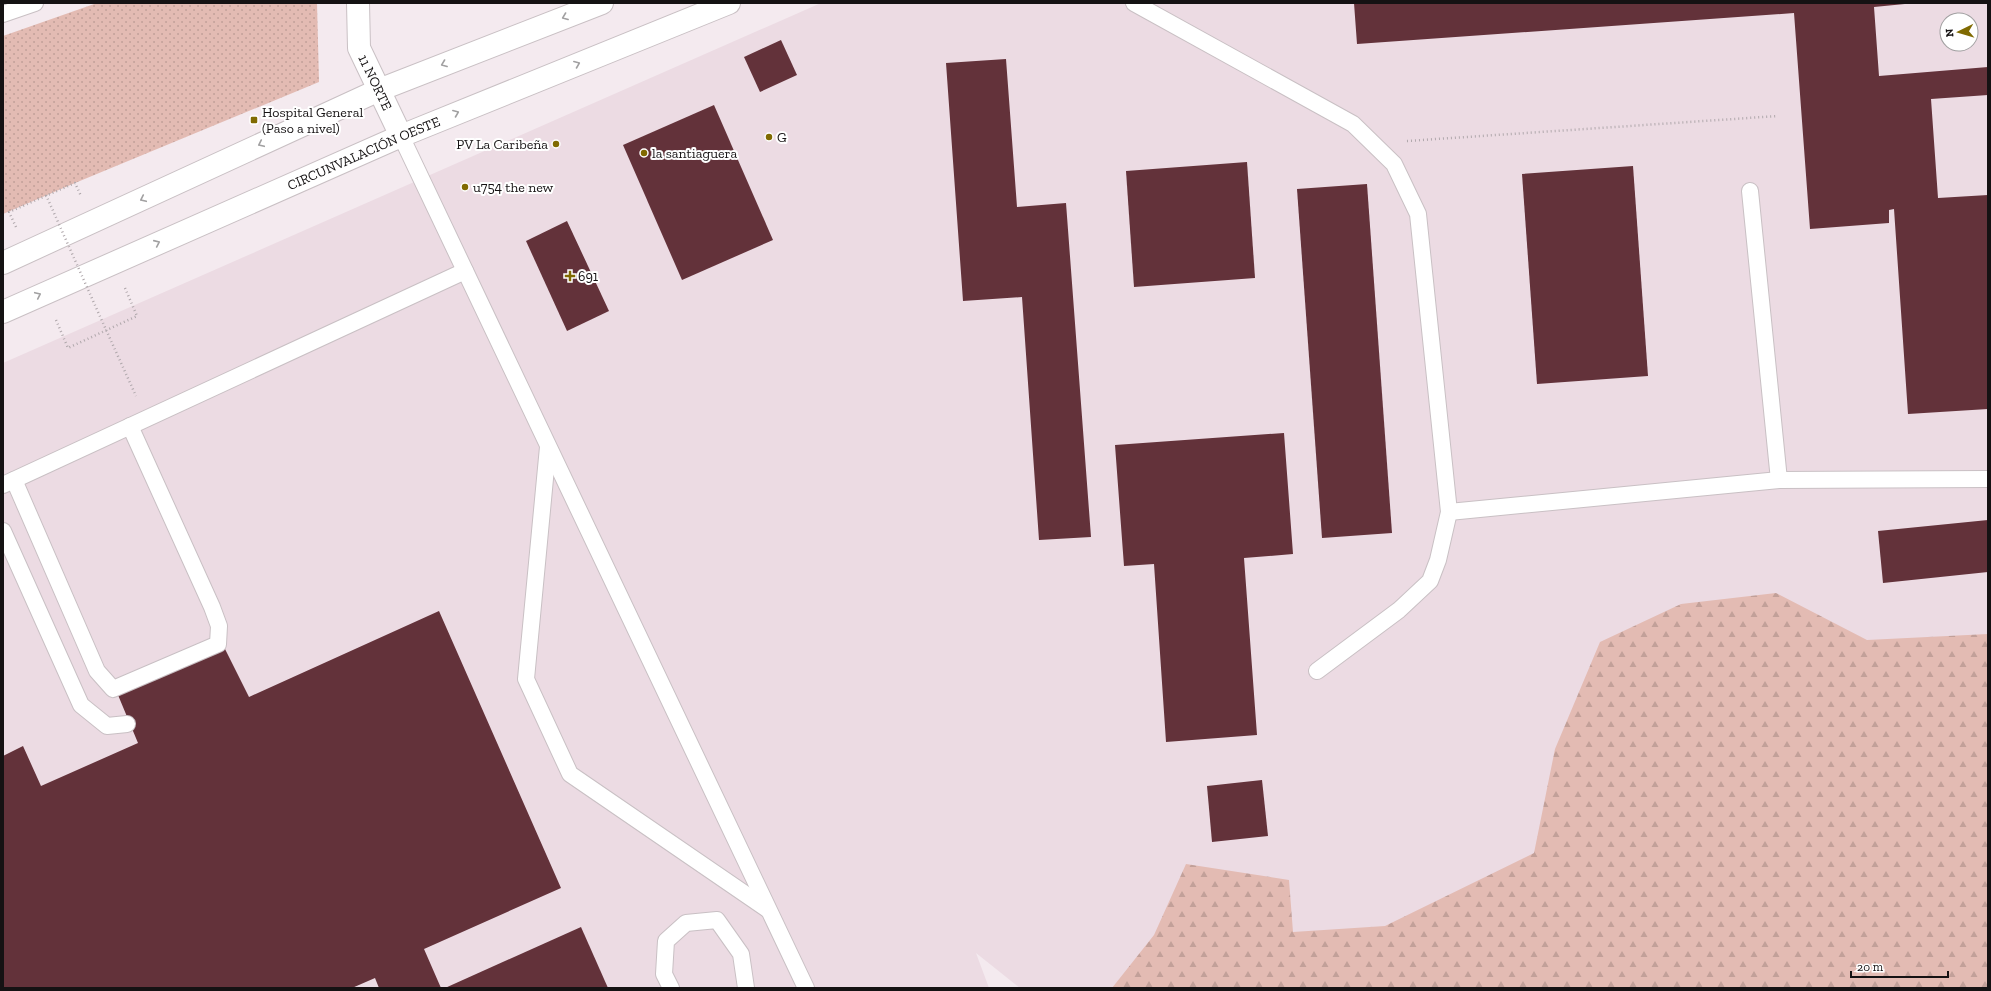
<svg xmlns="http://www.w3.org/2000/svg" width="1991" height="991" viewBox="0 0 1991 991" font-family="'Zilla Slab',serif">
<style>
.built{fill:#ecdbe3;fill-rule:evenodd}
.green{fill:url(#green-dots)}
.forest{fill:url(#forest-firs)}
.building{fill:#63323a}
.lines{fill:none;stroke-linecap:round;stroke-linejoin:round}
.lane-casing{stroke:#c9c0c4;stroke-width:18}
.secondary-casing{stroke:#c9c0c4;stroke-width:24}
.primary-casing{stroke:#c9c0c4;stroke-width:24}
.path{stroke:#b0a8ac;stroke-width:2.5;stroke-dasharray:1 3;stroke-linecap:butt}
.lane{stroke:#fff;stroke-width:16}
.secondary{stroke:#fff;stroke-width:22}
.primary{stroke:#fff;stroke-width:22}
.path-bridge{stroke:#b0a8ac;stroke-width:2.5;stroke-dasharray:1 3;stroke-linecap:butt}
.oneway{stroke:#a1a0a1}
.poi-dot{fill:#806a01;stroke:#fff;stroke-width:1.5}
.labels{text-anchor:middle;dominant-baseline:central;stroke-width:4;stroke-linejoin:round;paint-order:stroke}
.street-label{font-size:14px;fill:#151213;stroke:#fff}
.poi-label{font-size:14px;fill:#151213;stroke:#fff;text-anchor:start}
</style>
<defs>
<pattern id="green-dots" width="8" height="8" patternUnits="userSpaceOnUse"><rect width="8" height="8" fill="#e3bbb3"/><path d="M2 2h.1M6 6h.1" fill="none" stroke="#c2a099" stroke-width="1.8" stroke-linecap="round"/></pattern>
<pattern id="forest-firs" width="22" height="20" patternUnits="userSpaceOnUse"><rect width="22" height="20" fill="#e3bbb3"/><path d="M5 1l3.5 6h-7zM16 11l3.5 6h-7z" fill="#c2a099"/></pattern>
</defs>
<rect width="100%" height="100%" fill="#f4eaef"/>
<!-- built -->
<path class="built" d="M821 3H1988V988H1020L976 953 989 988H3V363ZM1947 20H1971V44H1947Z"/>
<!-- green -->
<polygon class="green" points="97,3 317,3 319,82 75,183 3,214 3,36"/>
<!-- forest -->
<polygon class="forest" points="1776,593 1867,640 1988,634 1988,988 1112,988 1154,935 1186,864 1289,880 1293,932 1385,926 1534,853 1555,749 1600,642 1681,604"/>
<!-- building -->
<g class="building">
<polygon points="1354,3 1915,3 1874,7 1879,76 1988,67 1988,95 1931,99 1938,198 1988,195 1988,409 1908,414 1894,209 1889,210 1889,223 1810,229 1794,13 1357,44"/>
<polygon points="781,40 797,75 760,92 744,57"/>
<polygon points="1006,59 1017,207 1066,203 1091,537 1039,540 1022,297 963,301 946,63"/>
<polygon points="714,105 773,240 682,280 623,145"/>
<polygon points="1247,162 1255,278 1134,287 1126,171"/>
<polygon points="1633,166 1648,376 1537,384 1522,174"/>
<polygon points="1367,184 1392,533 1322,538 1297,189"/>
<polygon points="567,221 609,311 567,331 526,241"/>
<polygon points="1284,433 1293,554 1244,558 1257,735 1166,742 1154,564 1124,566 1115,445"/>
<polygon points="1988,520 1988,572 1883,583 1878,531"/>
<polygon points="439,611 561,888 424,949 441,988 379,988 375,978 352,988 3,988 3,756 23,746 41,786 138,743 118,695 223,645 249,697"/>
<polygon points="1262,780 1268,836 1212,842 1207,786"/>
<polygon points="581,927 608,988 445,988"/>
</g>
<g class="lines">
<!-- lane casing -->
<g class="lane-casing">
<g id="lane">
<polyline points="1134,3 1353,124 1394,164 1418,214 1449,512 1438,560 1430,581 1399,610 1317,671"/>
<polyline points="3,14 35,3"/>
<polyline points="401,136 806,988"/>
<polyline points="1750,191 1779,480"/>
<polyline points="548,447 526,679 570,774 767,909"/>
<polyline points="14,480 97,671 113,689 218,644 219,626 212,607 130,426"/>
<polyline points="3,485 465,271"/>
<polyline points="1449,512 1779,480 1988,479"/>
<polyline points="3,531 81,705 107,726 127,724"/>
<polyline points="671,988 664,974 666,941 686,923 717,920 741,954 746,988"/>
</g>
</g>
<!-- secondary casing -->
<g class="secondary-casing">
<g id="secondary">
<path id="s1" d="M358 3 359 48 401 136"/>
</g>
</g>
<!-- primary casing -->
<g class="primary-casing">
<g id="primary">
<polyline points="3,263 379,90 602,3"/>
<path id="s2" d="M3 312 401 136 729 3"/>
</g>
</g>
<!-- path -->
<g class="path">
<polyline points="1407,141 1778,116"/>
<polyline points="16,227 9,212 75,183 81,196"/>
<polyline points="98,312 136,396"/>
<polyline points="56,320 68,348 137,316 125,288"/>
</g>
<!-- lane -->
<use href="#lane" class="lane"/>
<!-- secondary -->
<use href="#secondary" class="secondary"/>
<!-- primary -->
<use href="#primary" class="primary"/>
<!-- path-bridge -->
<polyline class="path-bridge" points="46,195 98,312"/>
</g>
<!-- one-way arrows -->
<defs><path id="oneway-chevron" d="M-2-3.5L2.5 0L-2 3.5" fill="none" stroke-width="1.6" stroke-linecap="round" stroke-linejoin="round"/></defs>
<g class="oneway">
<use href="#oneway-chevron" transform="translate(565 17) rotate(159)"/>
<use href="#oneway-chevron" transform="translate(444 64) rotate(159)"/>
<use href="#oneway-chevron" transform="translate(577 64) rotate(-22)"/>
<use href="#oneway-chevron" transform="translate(456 113) rotate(-22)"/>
<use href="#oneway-chevron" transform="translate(261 144) rotate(155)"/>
<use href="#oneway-chevron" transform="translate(143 199) rotate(155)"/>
<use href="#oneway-chevron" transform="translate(157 243) rotate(-24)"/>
<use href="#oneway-chevron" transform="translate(38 295) rotate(-25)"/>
</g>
<!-- markers -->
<g class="poi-dot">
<rect x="250" y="116" width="8" height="8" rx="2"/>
<circle cx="769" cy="137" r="4"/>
<circle cx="556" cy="144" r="4"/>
<circle cx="644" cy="153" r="4"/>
<circle cx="465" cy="187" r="4"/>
<path d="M568 270h4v4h4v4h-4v4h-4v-4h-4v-4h4z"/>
</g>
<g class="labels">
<!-- street labels -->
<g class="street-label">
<text stroke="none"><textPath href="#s1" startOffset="83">11 NORTE</textPath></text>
<text stroke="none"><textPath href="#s2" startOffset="394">CIRCUNVALACIÓN OESTE</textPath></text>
</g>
<!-- poi labels -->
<g class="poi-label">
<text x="262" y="112">Hospital General<tspan x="262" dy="16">(Paso a nivel)</tspan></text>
<text x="777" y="137">G</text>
<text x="548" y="144" text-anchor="end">PV La Caribeña</text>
<text x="652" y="153">la santiaguera</text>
<text x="473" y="187">u754 the new</text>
<text x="578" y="276">691</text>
</g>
</g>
<!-- border -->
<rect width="1991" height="991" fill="none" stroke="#151213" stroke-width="8"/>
<!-- north arrow -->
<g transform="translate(1959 32) rotate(265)"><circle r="19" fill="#ffffff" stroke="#a1a0a1"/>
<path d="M0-3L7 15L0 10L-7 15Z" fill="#806a01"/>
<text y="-6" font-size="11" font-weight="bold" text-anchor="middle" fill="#151213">N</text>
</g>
<!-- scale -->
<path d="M1851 971v6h97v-6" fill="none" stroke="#151213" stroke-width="2"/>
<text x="1857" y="971" font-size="12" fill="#151213" stroke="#ffffff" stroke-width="3" paint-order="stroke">20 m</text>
</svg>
